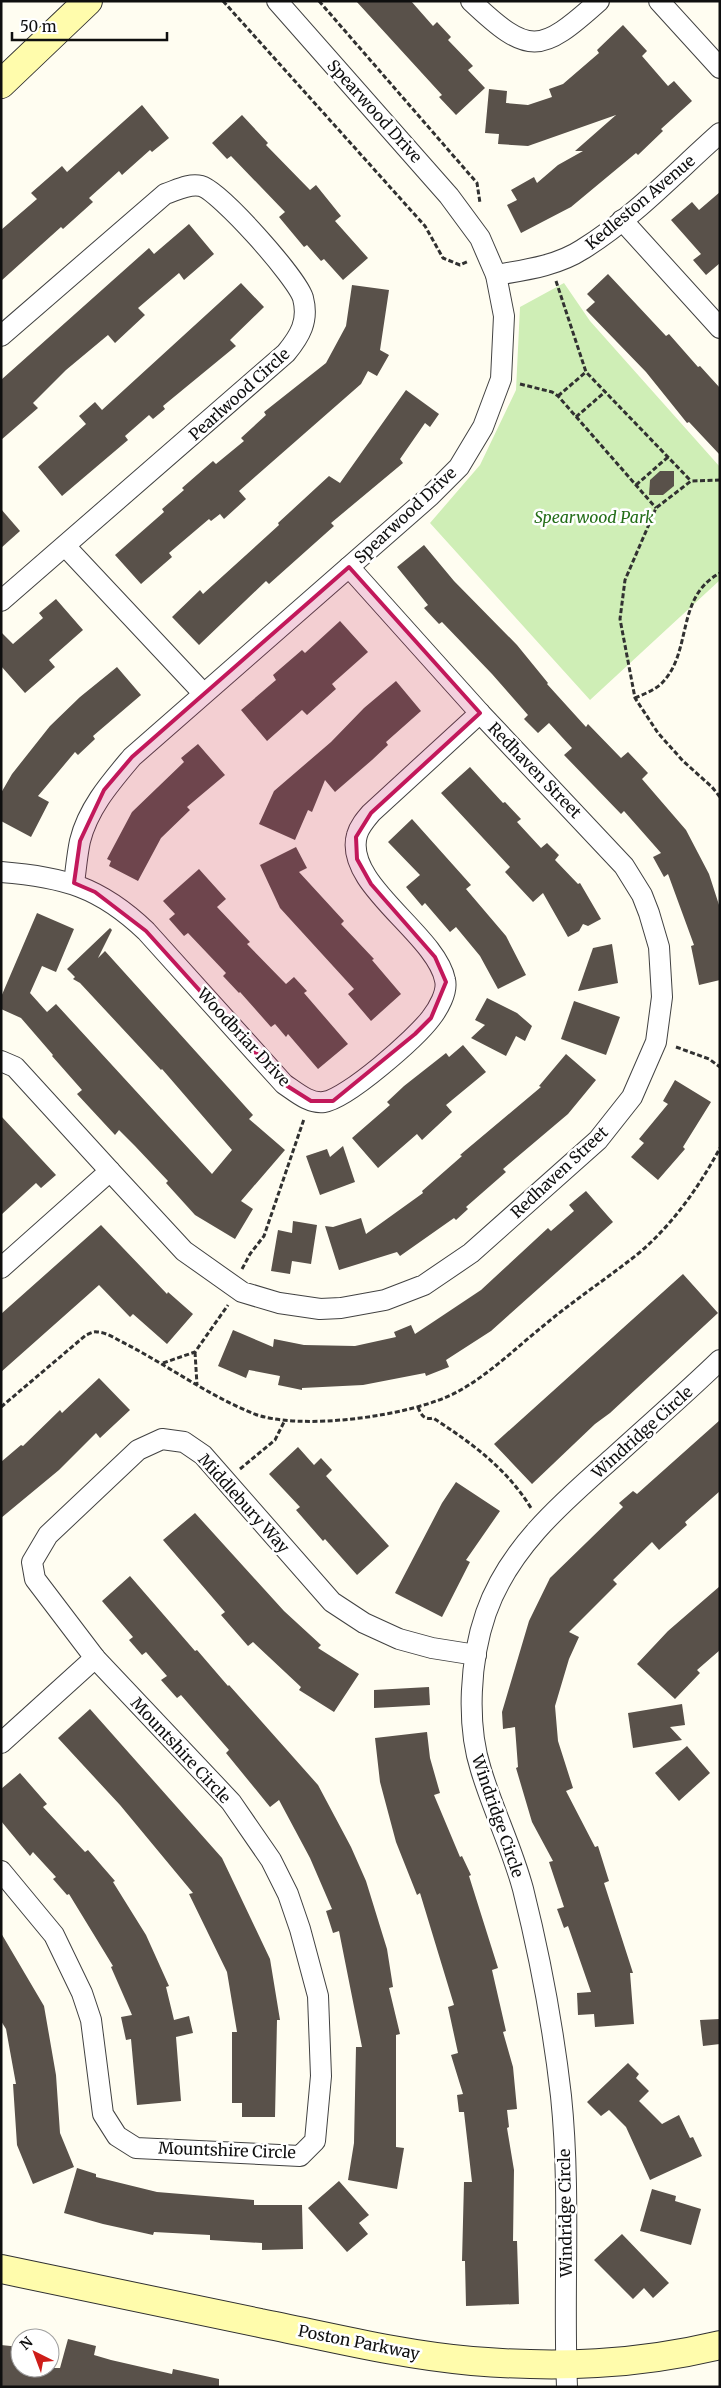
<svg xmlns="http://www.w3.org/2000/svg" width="721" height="2388" viewBox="0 0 721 2388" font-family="Merriweather,serif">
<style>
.green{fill:#cfeeb6}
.building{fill:#59514a}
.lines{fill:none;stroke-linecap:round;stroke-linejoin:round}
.street-casing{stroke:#424242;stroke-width:22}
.secondary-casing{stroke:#313131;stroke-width:30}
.path{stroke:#313131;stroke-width:3;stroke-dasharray:5 2.5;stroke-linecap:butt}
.street{stroke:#fff;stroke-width:20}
.secondary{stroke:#fffcac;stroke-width:28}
.marked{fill:#c2185b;fill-opacity:0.2;stroke:#c2185b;stroke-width:4;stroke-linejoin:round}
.labels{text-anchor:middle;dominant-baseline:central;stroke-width:5;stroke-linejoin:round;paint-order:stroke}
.street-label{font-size:16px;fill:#0f0f0f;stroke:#fff}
.park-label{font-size:16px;font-style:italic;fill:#246e18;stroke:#fff}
</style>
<rect width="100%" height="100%" fill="#fffdf1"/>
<!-- green -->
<polygon class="green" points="564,283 590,321 720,467 720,580 590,700 430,523 480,465 516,390 520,307"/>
<!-- building -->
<g class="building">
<polygon points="356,1 411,1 433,26 437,22 451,37 448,40 473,66 468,70 485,88 456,115 439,97 442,95"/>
<polygon points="623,25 647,51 642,56 668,86 674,81 692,101 661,129 663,131 638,155 636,153 571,207 521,233 507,205 517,200 511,190 534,177 537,183 558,165 583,151 575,151 616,115 528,146 498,144 499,134 485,133 489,89 507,91 506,103 528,105 552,97 549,89 563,84 599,53 597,50"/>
<polygon points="142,105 169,138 152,152 150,150 122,175 119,171 89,198 93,202 63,229 61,227 1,281 1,230 37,199 31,193 62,166 67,172"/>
<polygon points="242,115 268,143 266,145 310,190 316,185 341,216 335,221 368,258 343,280 324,259 321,261 307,245 304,247 279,217 285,212 231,156 227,159 212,143"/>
<polygon points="720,192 720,263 706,275 693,260 701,254 671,220 692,202 699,210"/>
<polygon points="189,224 214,254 184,280 179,273 138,308 145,315 115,343 108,335 66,370 33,403 38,408 1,440 1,380 149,248 154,254"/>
<polygon points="608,274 666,336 669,334 698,367 700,366 720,388 720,455 689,422 687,423 646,372 586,310 595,302 587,294"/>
<polygon points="241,283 264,307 230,340 236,346 163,406 165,409 153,419 149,415 125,436 128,440 62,496 38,467 86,424 79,416 95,402 102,410"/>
<polygon points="352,285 389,290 380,350 389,355 377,376 368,371 361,384 239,491 246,499 224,519 220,514 211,521 209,519 169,553 172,557 141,584 115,555 164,512 162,509 184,490 182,488 213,461 216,464 244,441 241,438 266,415 264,412 326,363 346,326"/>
<polygon points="406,390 439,414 430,427 425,423 400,459 403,463 331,523 334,526 269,584 266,581 199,645 172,617 200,590 203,594 279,525 278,523 329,476 340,483"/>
<polygon points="660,471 674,471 674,486 663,495 649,495 650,480"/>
<polygon points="1,509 20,531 1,548"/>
<polygon points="424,545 454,581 517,645 548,683 547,684 586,727 588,724 621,758 628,752 648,773 642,779 686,830 709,874 720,908 720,980 699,985 691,946 694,945 668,874 664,877 653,857 661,853 624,811 621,814 564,755 572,748 549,723 538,733 524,719 528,715 492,674 442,622 439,624 424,608 428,605 397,567"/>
<polygon points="56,599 83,630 49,660 55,667 25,693 1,666 1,632 13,644 43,618 39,613"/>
<polygon points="340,621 368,652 332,684 336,689 307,715 302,710 267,741 241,710 276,680 273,675 302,650 305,653"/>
<polygon points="117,667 141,695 93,736 95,739 78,755 75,752 38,796 49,802 31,837 1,821 1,793 12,774 50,726 80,697"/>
<polygon points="396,681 421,711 386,742 388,745 372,760 335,792 325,780 312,812 308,810 295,840 259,824 274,791 331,742 364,708"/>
<polygon points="198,744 225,775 187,807 190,810 161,838 138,881 109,866 111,861 107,859 132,812 184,762 181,758"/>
<polygon points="470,767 503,803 505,802 521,819 517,822 541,848 547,843 559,855 555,860 578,884 580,883 601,919 588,926 583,924 579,931 568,937 543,893 533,902 505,872 510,867 441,793"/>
<polygon points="412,819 471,885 466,889 506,936 526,975 498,989 480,956 456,927 450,932 425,903 422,906 406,887 420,875 388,842"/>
<polygon points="296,847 307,868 299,872 344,921 341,924 374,959 372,960 401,994 371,1021 348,994 354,989 280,908 260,865"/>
<polygon points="199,869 226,899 217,907 250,942 247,944 286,984 294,977 307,991 304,993 348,1044 318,1069 288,1034 286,1037 275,1024 271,1027 240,992 239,993 223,976 226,973 188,933 184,936 169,919 175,914 163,901"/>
<polygon points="37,913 74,929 56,972 42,966 30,993 47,1012 56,1004 212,1174 232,1150 162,1069 161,1070 80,983 73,979 75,977 67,969 110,928 112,930 98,958 105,951 253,1115 249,1119 285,1150 241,1201 253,1209 235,1239 195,1215 166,1183 168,1181 135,1146 119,1130 115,1135 77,1094 82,1090 52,1056 53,1055 21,1018 1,1009 1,997"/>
<polygon points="612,944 618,983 578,991 593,948"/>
<polygon points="487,998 517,1013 532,1026 525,1041 516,1036 506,1056 471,1038 485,1025 475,1020"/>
<polygon points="574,1001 620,1017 606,1055 561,1039"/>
<polygon points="463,1045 486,1072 446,1105 452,1112 422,1140 417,1134 378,1168 352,1138 390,1105 387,1102 404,1086 446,1053 449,1057"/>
<polygon points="566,1054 596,1080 568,1114 503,1169 506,1172 466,1207 468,1209 456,1220 454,1218 400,1256 397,1252 339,1270 325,1226 333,1227 361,1218 366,1234 423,1193 422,1191 462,1156 460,1155 541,1087 539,1086"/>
<polygon points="675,1080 711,1102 683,1147 685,1149 658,1180 631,1157 644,1143 639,1139 668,1104 663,1101"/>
<polygon points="1,1116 56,1175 41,1188 36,1183 1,1215"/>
<polygon points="343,1146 355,1182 320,1195 306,1156 327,1149 330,1157"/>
<polygon points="586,1191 613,1222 491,1331 446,1360 449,1367 426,1376 425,1373 363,1385 302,1388 302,1390 278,1385 280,1376 249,1370 246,1378 218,1366 233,1330 273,1347 274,1339 304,1345 355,1346 396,1337 394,1332 411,1325 415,1334 481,1290 548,1228 551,1231 574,1211 569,1205"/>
<polygon points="293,1221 317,1225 311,1264 292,1261 290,1274 271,1271 278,1230 292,1233"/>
<polygon points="101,1225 167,1294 168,1292 193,1314 167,1344 133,1314 130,1317 99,1285 1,1372 1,1314"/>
<polygon points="683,1274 718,1313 610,1413 595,1424 532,1484 494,1444"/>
<polygon points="99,1378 130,1410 100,1438 96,1433 59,1470 1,1518 1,1462 21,1445 23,1446 60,1410 62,1413"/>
<polygon points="720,1420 720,1491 685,1522 687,1525 659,1550 652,1542 613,1580 617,1584 569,1632 579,1637 569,1659 555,1706 558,1741 573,1788 566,1791 595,1847 598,1846 609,1881 604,1883 633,1973 630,1973 634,2024 595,2027 594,2014 578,2015 577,1993 591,1992 568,1926 564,1928 557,1909 564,1907 549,1862 553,1861 532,1822 516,1768 518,1767 515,1727 503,1729 502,1712 529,1621 550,1578 623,1507 619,1503 633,1491 637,1494"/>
<polygon points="298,1447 314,1465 321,1458 332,1470 326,1476 389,1546 357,1575 325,1539 323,1541 296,1510 300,1507 269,1474"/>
<polygon points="456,1482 500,1511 466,1560 470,1562 442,1617 395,1593 442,1503"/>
<polygon points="195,1513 284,1611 321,1645 318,1648 359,1674 334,1712 299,1690 301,1687 253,1642 248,1646 221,1615 225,1612 163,1540"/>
<polygon points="130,1576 195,1651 197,1650 228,1686 229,1685 318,1785 351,1847 366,1881 387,1949 393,1987 389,1988 400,2034 396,2035 396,2147 404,2148 397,2189 348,2180 354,2143 356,2047 362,2047 339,1931 333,1933 326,1911 332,1909 310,1858 279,1800 270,1807 226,1753 229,1750 181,1695 177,1698 161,1680 167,1676 146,1652 142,1655 129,1640 133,1637 102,1601"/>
<polygon points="720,1586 720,1650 697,1670 700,1673 675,1699 637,1664 668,1631"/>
<polygon points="429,1687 430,1705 374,1708 374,1690"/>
<polygon points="682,1704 685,1725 670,1727 682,1740 633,1748 628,1713"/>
<polygon points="90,1709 222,1858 270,1959 280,2020 277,2020 275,2117 242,2117 242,2103 232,2103 232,2032 237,2032 227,1972 189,1894 193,1893 120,1805 58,1738"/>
<polygon points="427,1732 430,1758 440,1793 434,1795 460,1857 462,1856 471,1875 469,1876 498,1968 492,1970 506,2031 503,2032 513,2067 517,2109 507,2110 509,2127 507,2128 514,2170 513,2241 517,2241 519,2304 466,2306 465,2261 462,2261 464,2182 472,2182 464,2112 459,2112 457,2095 463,2094 451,2055 458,2053 448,2007 454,2005 420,1893 417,1895 396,1842 380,1782 375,1738"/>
<polygon points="687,1746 710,1773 679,1801 655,1773"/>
<polygon points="20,1773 47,1804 43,1807 85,1852 88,1850 115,1881 113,1882 146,1935 169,1986 166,1987 174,2020 189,2016 193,2033 176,2037 181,2101 137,2105 131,2039 126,2040 121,2017 132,2015 111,1967 113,1966 69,1894 67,1895 53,1879 56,1877 33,1852 30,1856 1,1821 1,1789"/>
<polygon points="1,1933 44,2006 56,2075 60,2133 74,2167 33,2184 17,2145 13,2084 16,2084 6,2029 1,2021"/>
<polygon points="720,2019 720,2044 703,2046 700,2020"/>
<polygon points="628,2063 639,2074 636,2078 649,2091 639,2101 662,2124 679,2115 690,2138 693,2137 702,2156 650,2180 626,2127 609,2110 601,2116 587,2102"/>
<polygon points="77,2168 96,2174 96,2177 157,2192 254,2200 254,2205 302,2205 303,2249 262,2250 262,2243 210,2240 210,2235 154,2232 153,2235 103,2224 64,2213"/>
<polygon points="339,2181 369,2215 359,2223 368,2234 347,2252 308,2208"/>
<polygon points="652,2189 676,2196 675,2201 701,2209 691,2245 640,2231"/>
<polygon points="622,2234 669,2283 653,2298 644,2288 633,2299 594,2260"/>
<polygon points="68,2339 96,2346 94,2355 111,2360 172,2374 173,2369 219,2379 219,2387 1,2387 1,2345 20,2347 20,2368 60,2368"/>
</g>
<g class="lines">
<!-- street casing -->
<g class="street-casing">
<g id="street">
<path d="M471 1C529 56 540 54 599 1"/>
<polyline points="659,1 720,68"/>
<polyline points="622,220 720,328"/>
<path d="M496 275C525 270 557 266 583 249 632 219 677 171 720 133"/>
<path d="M1 336 165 194C177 190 189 183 201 186 220 191 297 278 303 298 309 321 300 336 286 353L1 601"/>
<polyline points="66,547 203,693"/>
<path d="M1 872C64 877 100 887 146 931L284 1084C296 1092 309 1104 324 1102 347 1099 416 1038 431 1018 438 1009 448 992 445 980 436 934 343 884 357 835 359 827 365 820 371 813L480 713"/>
<path d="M74 883C76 869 77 855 80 841 88 808 111 782 132 757L430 496 459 467 483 427 501 379 504 316 496 275 480 238 449 196 277 1"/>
<polyline points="1,1061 15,1067 110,1171 1,1268"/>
<polyline points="110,1171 184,1251 242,1292 279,1303 320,1309 341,1308 385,1300 424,1285 471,1253 598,1140 632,1097 656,1042 662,997 659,947 649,913 642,895 624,866 480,713 349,567"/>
<polyline points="1,1743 95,1658"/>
<polyline points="1,1871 54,1935 82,1993 91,2020 103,2114 117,2136 136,2148 300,2156 315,2141 321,2076 318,1996 300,1929 288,1894 271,1860 231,1802 95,1658 35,1579 32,1562 48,1535 138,1450 162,1439 184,1442 203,1455 332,1602 364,1623 399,1639 432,1648 476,1655"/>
<path d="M567 2387C563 2290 571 2192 561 2096 553 2026 540 1957 523 1889 512 1848 493 1810 481 1770 466 1724 470 1659 486 1613 509 1547 564 1501 615 1456 650 1424 686 1393 720 1360"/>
</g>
</g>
<!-- secondary casing -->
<g class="secondary-casing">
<g id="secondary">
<polyline points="1,84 88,1"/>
<path d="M1 2269C88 2287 174 2305 260 2323 330 2337 401 2355 472 2361 558 2368 636 2365 720 2345"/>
</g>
</g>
<!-- path -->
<g class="path">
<polyline points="223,1 425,226 443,258 460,265 469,261"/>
<polyline points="319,1 477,183 480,203"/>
<polyline points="556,281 586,372 691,481"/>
<polyline points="520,384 552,392 558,396 656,508"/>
<polyline points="558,396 586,372"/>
<polyline points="576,417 606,391"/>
<polyline points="720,480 691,481 656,508 625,580 620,619 635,698 658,733 683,761 712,787 720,797"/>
<polyline points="636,485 668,457"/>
<path d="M635 698C644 694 655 690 662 683 693 651 675 597 720 573"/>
<polyline points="676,1047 709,1059 720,1067"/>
<polyline points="242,1269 250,1254 264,1236 304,1119"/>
<polyline points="195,1352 197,1385"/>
<polyline points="163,1363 195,1352 228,1305"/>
<path d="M1 1407 86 1335C89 1334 93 1331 97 1332 107 1332 119 1341 128 1345 170 1367 208 1395 252 1413 298 1432 413 1416 457 1392 490 1374 518 1346 548 1322 577 1298 609 1277 639 1253 673 1224 699 1187 720 1148"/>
<path d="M418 1407C421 1415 424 1420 433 1418 472 1443 507 1469 531 1508"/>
<polyline points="240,1469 275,1440 285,1420"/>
</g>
<!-- street -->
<use href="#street" class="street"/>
<!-- secondary -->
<use href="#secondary" class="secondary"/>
</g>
<!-- marked area -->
<path class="marked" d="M349 567 480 713 371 813 356 837 357 859 371 884 435 957 446 982 431 1018 415 1034 333 1101H311L284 1084 146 931 95 892 74 883 80 841 104 790 132 757Z"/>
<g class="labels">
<!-- street labels -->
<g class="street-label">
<text transform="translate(375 111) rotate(48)">Spearwood Drive</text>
<text transform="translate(640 202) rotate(-40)">Kedleston Avenue</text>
<text transform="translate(239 394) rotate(-42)">Pearlwood Circle</text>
<text transform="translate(405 515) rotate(-43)">Spearwood Drive</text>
<text transform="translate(535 770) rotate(46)">Redhaven Street</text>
<text transform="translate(244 1037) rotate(47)">Woodbriar Drive</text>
<text transform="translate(559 1172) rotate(-43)">Redhaven Street</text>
<text transform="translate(642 1432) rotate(-42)">Windridge Circle</text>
<text transform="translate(244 1503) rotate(48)">Middlebury Way</text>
<text transform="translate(181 1750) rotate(47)">Mountshire Circle</text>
<text transform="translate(498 1816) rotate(71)">Windridge Circle</text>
<text transform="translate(227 2150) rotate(2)">Mountshire Circle</text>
<text transform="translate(565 2213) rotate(-91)">Windridge Circle</text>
<text transform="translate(359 2342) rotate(11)">Poston Parkway</text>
</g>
<!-- park labels -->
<g class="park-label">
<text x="594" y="517">Spearwood Park</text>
</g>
</g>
<!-- border -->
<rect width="721" height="2388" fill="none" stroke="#0f0f0f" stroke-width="5"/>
<!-- north arrow -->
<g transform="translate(35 2353) rotate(318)"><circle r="24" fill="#ffffff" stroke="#9f9f9f"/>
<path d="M0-4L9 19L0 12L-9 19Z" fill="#ce1d19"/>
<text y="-8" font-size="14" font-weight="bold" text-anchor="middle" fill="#0f0f0f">N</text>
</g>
<!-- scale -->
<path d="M12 32v8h155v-8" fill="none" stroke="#0f0f0f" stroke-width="2.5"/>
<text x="20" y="32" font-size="15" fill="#0f0f0f" stroke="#ffffff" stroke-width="4" paint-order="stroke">50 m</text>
</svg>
